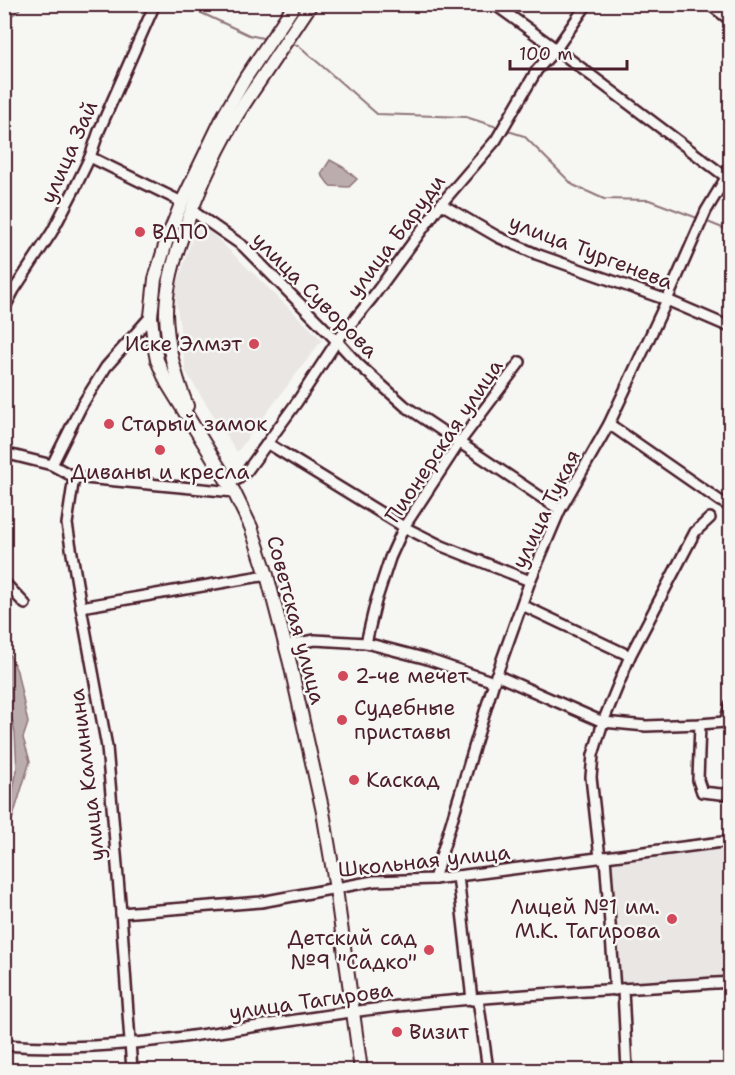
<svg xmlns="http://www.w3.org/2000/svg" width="735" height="1075" viewBox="0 0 735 1075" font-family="'Shantell Sans',sans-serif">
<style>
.built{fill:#e9e6e3}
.water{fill:#bbadae;stroke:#8e747a;stroke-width:1.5}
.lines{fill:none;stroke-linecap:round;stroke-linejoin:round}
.stream{stroke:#8e747a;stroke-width:2}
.minor-casing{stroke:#4a1f2b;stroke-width:14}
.major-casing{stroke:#4a1f2b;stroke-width:16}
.minor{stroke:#f6f6f2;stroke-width:9}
.major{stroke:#f6f6f2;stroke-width:12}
.poi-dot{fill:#d1495b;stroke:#f6f6f2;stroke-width:2}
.labels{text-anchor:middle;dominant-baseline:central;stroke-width:5;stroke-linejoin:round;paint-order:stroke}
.street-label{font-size:21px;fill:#4a1f2b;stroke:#f6f6f2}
.poi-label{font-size:21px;fill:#4a1f2b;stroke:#f6f6f2;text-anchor:start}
</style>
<rect width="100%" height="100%" fill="#f6f6f2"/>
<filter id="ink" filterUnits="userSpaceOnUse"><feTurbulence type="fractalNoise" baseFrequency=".0167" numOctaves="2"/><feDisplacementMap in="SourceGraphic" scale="12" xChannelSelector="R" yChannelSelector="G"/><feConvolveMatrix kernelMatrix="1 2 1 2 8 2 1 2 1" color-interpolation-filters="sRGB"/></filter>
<g filter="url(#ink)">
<!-- built -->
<g class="built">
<polygon points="198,220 322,340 237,452 186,372 175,292"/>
<polygon points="730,848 730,976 618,985 608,862"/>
</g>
<!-- water -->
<g class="water">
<polygon points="330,160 343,167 357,179 349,187 330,186 321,174"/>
<polygon points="5,645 17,671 28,723 23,738 30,761 5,843 5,820 8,815 17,770 15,733 5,686"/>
</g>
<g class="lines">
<!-- stream -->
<g class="stream">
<polyline points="182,4 249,35 267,39"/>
<polyline points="4,19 17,12 23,4"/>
<polyline points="290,44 298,45 377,114 466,117 500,128"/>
<polyline points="505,130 524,136 573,185 604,199 649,200 700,219"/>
<polyline points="705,221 730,231"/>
</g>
<!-- minor casing -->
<g class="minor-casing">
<g id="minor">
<polyline points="494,4 556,49 726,177"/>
<polyline points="709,4 730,20"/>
<polyline points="90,157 182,202"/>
<polyline points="441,204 498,237 536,254 667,300 730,327"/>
<polyline points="191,210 243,246 337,341 358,364 405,406 560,510"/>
<polyline points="4,309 14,290 52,232 74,190 90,157 99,131 155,4"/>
<polyline points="609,424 720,501 730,506"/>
<polyline points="267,443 404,527 442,546 530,581"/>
<polyline points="4,453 52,465 74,477 234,492"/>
<polyline points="52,465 82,405 106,367 151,316"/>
<polyline points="74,477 67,524 81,607 107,747 121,913 132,1070"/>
<polyline points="228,483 238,479 247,471 297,402 337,341 372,298 441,204 496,140 537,70 556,49 587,4"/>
<polyline points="4,582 25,604"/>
<polyline points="522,605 630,656"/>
<polyline points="81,607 267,575"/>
<polyline points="366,643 376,601 390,558 404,527 459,443 520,362"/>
<polyline points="286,645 315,640 366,643 424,658 494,682"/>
<polyline points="496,675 603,722 646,726 700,724 725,722 730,705"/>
<polyline points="700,724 698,780 702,792 721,794 730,793"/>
<polyline points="605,857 615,990"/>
<polyline points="600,858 591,777 593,755 603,722 630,656 695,532 710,518"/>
<polyline points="458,876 472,1000"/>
<polyline points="434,879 494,682 530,581 560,510 609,424 667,300 706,211 730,171"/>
<polyline points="121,913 261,902 374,881 434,879 730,841"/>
<polyline points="623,990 627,1070"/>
<polyline points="478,999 488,1070"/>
<path d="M4 1045C121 1055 236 1027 351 1012 477 995 604 991 730 982"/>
</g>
</g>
<!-- major casing -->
<g class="major-casing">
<g id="major">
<polyline points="295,4 246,77 224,115 182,202 167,239 155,279 151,316 154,345 157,360 167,383 234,492 251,527 267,575 290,663 323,812 336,889 361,1070"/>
<path d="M187 406C175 376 167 346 166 314 166 286 174 259 183 234 196 195 213 158 233 122 242 106 253 91 263 76 279 52 295 28 311 4"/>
</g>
</g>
<!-- minor -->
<use href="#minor" class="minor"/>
<!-- major -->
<use href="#major" class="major"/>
</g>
</g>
<!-- markers -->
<g class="poi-dot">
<circle cx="140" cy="232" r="6"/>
<circle cx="254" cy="344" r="6"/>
<circle cx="109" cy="424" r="6"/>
<circle cx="160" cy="450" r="6"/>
<circle cx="343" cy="676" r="6"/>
<circle cx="342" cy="720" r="6"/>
<circle cx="354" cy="780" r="6"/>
<circle cx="672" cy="919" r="6"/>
<circle cx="429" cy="950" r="6"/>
<circle cx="397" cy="1032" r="6"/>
</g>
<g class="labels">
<!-- street labels -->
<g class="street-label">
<text transform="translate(69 152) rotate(-66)">улица Зай</text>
<text transform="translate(396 236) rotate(-53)">улица Баруди</text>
<text transform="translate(591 252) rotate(21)">улица Тургенева</text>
<text transform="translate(315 295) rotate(45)">улица Суворова</text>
<text transform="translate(444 441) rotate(-56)">Пионерская улица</text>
<text transform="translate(546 509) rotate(-64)">улица Тукая</text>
<text transform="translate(296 620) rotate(75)">Советская улица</text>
<text transform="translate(87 775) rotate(-97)">улица Калинина</text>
<text transform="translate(424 861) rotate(-6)">Школьная улица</text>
<text transform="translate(311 1001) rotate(-8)">улица Тагирова</text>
</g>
<!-- poi labels -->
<g class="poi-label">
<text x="152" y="232">ВДПО</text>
<text x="242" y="344" text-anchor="end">Иске Элмэт</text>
<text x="121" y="424">Старый замок</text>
<text x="160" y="472" text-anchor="middle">Диваны и кресла</text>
<text x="355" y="676">2-че мечет</text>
<text x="354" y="708">Судебные<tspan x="354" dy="24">приставы</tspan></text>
<text x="366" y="780">Каскад</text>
<text x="660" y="907" text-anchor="end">Лицей №1 им.<tspan x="660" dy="24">М.К. Тагирова</tspan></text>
<text x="417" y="938" text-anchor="end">Детский сад<tspan x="417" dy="24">№9 "Садко"</tspan></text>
<text x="409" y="1032">Визит</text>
</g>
</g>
<!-- margin -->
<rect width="735" height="1075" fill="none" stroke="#f6f6f2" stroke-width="24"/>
<rect x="12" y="12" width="711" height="1051" fill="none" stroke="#4a1f2b" stroke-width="2" filter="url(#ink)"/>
<!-- scale -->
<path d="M510 60v9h117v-9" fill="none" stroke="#4a1f2b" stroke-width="3"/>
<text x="519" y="60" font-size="18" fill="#4a1f2b" stroke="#f6f6f2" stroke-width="4.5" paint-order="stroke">100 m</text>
</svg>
